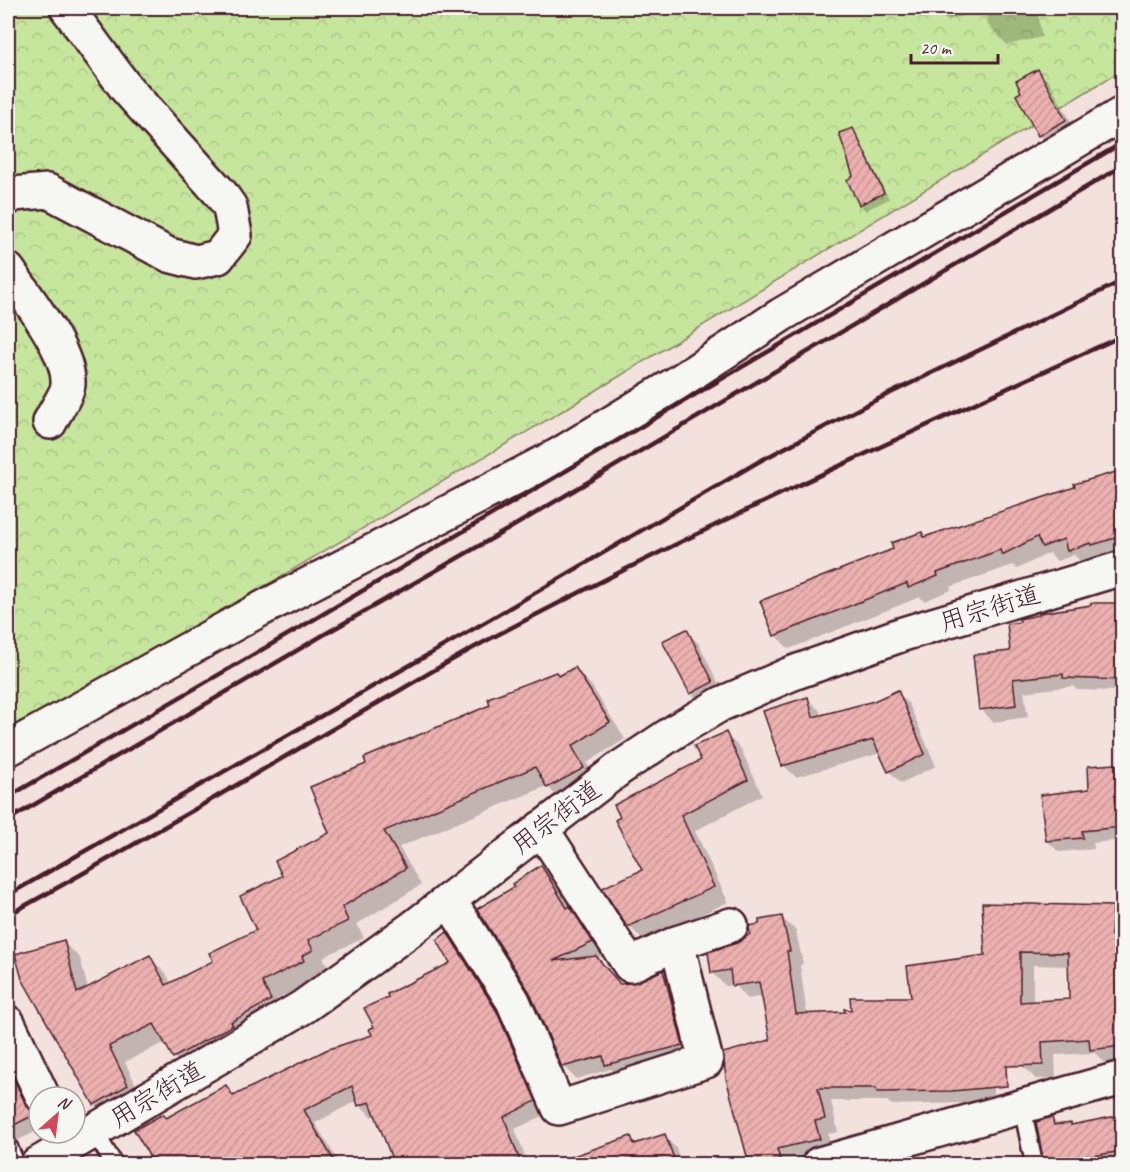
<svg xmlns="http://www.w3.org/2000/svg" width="1130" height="1172" viewBox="0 0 1130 1172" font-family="Caveat,'Klee One',sans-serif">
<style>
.forest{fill:url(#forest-crowns);stroke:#888264;stroke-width:1.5}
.shadow{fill:#0003;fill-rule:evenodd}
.building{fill:url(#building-hatch);stroke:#4a1f2b;stroke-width:1.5;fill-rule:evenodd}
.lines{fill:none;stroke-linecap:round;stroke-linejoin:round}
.service-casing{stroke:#4a1f2b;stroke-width:21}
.minor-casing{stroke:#4a1f2b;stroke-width:38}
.secondary-casing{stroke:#4a1f2b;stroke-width:38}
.service{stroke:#f6f6f2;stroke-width:16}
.minor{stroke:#f6f6f2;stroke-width:33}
.secondary{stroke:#f6f6f2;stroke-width:33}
.rail{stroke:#4a1f2b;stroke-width:4.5}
.labels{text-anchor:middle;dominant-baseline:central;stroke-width:5;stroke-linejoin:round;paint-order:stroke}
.street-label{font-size:26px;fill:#4a1f2b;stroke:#f6f6f2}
</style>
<defs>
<pattern id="forest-crowns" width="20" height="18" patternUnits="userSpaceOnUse" patternTransform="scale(1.5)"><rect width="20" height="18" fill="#c6e59d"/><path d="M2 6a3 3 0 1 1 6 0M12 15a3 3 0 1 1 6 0" fill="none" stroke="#acc487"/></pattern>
<pattern id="building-hatch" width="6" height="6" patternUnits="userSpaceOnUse" patternTransform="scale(1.5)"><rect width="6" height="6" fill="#ebb0af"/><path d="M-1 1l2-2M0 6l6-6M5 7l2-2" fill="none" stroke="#cb9797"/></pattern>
</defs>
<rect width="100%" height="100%" fill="#f3e1de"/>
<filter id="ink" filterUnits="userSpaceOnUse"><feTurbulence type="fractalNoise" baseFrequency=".0167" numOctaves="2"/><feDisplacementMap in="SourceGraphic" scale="12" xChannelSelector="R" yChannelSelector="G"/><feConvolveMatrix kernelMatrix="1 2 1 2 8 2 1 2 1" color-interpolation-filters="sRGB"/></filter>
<g filter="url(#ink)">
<!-- forest -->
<polygon class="forest" points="8,8 1122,8 1122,70 569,407 8,737"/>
<!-- shadow -->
<g class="shadow">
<polygon points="933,8 1030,8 1038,16 1042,37 1007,45 989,26 985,11 946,20"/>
<polygon points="1038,71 1050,83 1077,133 1051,147 1039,135 1023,93"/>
<polygon points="852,130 858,136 889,199 866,210 860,204 855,177"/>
<polygon points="1122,471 1122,554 1083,564 1074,555 1057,561 1049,553 1017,569 1013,565 950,587 951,590 924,601 920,597 789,649 775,635 895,550 921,533 926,538 1077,488 1076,485"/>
<polygon points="1121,605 1122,691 1077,690 1073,686 1024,692 1028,717 993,722 981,709 1012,652 1022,624"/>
<polygon points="686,631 699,644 724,695 704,706 692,694 664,642"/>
<polygon points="575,669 591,685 625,739 587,763 599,784 564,804 547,786 399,847 421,885 357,924 364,938 323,957 328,967 317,973 320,978 277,999 287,1017 190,1074 174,1057 166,1042 125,1062 144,1102 112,1121 95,1104 23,978 63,942 80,958 88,989 149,957 166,973 171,984 215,962 258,930 284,877 331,833 368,765"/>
<polygon points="897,692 909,704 936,766 901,783 889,771 881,753 796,777 783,765 808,699 820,711 821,716 874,702"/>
<polygon points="725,734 741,749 762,795 695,831 728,902 644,941 629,926 644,870 703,761"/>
<polygon points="1121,765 1122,840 1093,843 1094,849 1059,852 1047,841 1091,791 1090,767"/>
<polygon points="541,867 553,879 573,912 582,921 604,955 597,959 621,985 638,984 663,972 675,984 694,1057 619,1076 611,1069 576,1079 563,1066 516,887"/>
<path d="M1113 908 1122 918V1061L1105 1063 1095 1053 1055 1055 1056 1078 1036 1079 988 1034 995 1102 892 1105 887 1101H831L838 1132 828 1134 832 1152 780 1164H758L748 1155 772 1041 763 996 747 999 734 985 726 986 712 973 738 944 782 918 796 931 803 964 800 965 807 1015 846 1013 913 999 986 956ZM1033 965 1069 966 1071 1000 1033 1003Z"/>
<polygon points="447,934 459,946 508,1023 547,1114 515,1129 528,1164 395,1164 377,1115 372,1117 360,1105 358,1100 315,1123 340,1164 156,1164 137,1130 166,1119 226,1087 236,1097 374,1036 452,963"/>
<polygon points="8,1055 39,1119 39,1130 8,1145"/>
<polygon points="1122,1116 1122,1164 1046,1164 1038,1123 1052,1119 1059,1126 1073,1127"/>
<polygon points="664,1136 676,1148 682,1164 554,1164 631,1138 638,1145"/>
</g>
<!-- building -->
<g class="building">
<polygon points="1038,69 1066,120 1038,136 1016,95 1021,92 1016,81"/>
<polygon points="853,128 884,193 859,205 847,180 853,176 839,133"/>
<polygon points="1116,472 1122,496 1122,536 1092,545 1091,543 1067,551 1064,539 1042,547 1037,537 1002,555 1000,550 937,573 938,576 908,588 907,583 774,636 760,601 893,549 891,543 922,532 924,537 1075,487 1074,484"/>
<polygon points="1091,603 1122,603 1122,680 1063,678 1063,674 1013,679 1016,705 979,710 973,655 1010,651 1007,624 1020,622 1019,619 1039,615 1039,613 1091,605"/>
<polygon points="687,629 713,682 690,694 662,641"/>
<polygon points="575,667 610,722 572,746 584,768 547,788 535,767 384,831 406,868 342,907 348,921 308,940 313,950 302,956 304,961 262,982 271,1000 231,1022 233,1025 173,1058 154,1024 109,1046 128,1085 94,1105 22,979 15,954 64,940 77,993 150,955 166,985 213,961 209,953 256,930 240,896 282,876 275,861 329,833 310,787 366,764 364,758 490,705 488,698 556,672 559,676"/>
<polygon points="898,690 925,754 888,772 873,740 782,766 763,711 808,697 813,717 874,701"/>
<polygon points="726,732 748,780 681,815 714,887 627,927 602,888 642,870 615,820 620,817 614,805 701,760 694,746"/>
<polygon points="1116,764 1122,827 1082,831 1083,838 1046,841 1040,795 1089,789 1088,766"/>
<polygon points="541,865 567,908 570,906 593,942 553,961 596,956 620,984 637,982 663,970 683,1045 605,1065 603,1056 562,1067 529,991 477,909 514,887 512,884"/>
<path d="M982 903 1113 906 1111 936 1122 935V1046L1090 1050 1089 1039 1042 1042 1043 1065 1006 1066 1007 1086 952 1091 877 1092 876 1088H818L825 1119 815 1121 820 1139 777 1149 780 1159 760 1164H749L726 1078 723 1053 770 1040 759 982 732 986 730 970 711 973 708 952 737 943 750 934 749 926 759 924V920L782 916 790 951H787L796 1014 845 1012 844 1009 851 1010 850 997H911L907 966 985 955ZM1020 952 1068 953 1069 999 1020 1002Z"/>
<polygon points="447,932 496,1010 536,1101 504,1117 521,1164 394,1164 370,1102 358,1106 352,1086 304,1110 336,1164 154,1164 134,1130 163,1114 166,1118 226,1085 233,1096 326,1050 372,1035 369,1029 374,1027 364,1008 388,997 387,994 450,963 437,940"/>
<polygon points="8,1066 26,1105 36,1114 14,1125 8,1111"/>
<polygon points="1122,1115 1122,1151 1044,1164 1036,1122 1052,1117 1054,1125 1071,1123 1071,1125"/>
<polygon points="665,1134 676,1164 560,1164 559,1161 631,1136 634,1144"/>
</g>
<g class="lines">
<!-- service casing -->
<g class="service-casing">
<g id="service">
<polyline points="1022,1106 1034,1164"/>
<polyline points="94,1131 114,1164"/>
<polyline points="8,1145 16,1164"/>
</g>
</g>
<!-- minor casing -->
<g class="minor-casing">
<g id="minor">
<polyline points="8,198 13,194 48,191 169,255 196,262 218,257 235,235 230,207 221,194 126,88 67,8"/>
<path d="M8 270C26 297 70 351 68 384 68 393 54 413 50 422"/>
<polyline points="8,749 261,609 557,456 677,383 781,315 1122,114"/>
<polyline points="541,828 630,965 677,943 731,925"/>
<polyline points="449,900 513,1001 559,1108 706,1061 677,943"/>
<polyline points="8,1023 43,1097"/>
<polyline points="819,1164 1122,1078"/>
</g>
</g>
<!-- secondary casing -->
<g class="secondary-casing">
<polyline id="secondary" points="38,1164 303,1007 410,930 620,768 677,730 721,704 793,673 903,634 1122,568"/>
</g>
<!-- service -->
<use href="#service" class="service"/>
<!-- minor -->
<use href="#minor" class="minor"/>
<!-- secondary -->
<use href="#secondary" class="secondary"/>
<!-- rail -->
<g class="rail">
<polyline points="8,797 313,620 1122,143"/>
<polyline points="8,820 325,634 512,527 1122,166"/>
<polyline points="8,895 489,620 758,462 870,403 1122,281"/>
<path d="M8 915C139 844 267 766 397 692 431 672 466 651 501 633 705 526 913 431 1122 336"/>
</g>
</g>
</g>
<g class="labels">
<!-- street labels -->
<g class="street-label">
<text transform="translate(990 608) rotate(-17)">用宗街道</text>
<text transform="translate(556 817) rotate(-37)">用宗街道</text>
<text transform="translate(157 1094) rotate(-31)">用宗街道</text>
</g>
</g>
<!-- margin -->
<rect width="1130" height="1172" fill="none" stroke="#f6f6f2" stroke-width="30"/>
<rect x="15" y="15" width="1100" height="1142" fill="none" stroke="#4a1f2b" stroke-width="2" filter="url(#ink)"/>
<!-- north arrow -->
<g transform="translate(57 1115) rotate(28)"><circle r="28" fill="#f6f6f2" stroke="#b1a0a2" stroke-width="1.5"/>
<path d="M0-4.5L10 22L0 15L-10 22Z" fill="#d1495b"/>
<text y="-9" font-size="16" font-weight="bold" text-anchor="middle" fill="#4a1f2b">N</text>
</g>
<!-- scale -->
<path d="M911 54v9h87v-9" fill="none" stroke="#4a1f2b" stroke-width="3"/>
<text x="920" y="54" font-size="18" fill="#4a1f2b" stroke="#f6f6f2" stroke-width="4.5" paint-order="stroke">20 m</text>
</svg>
